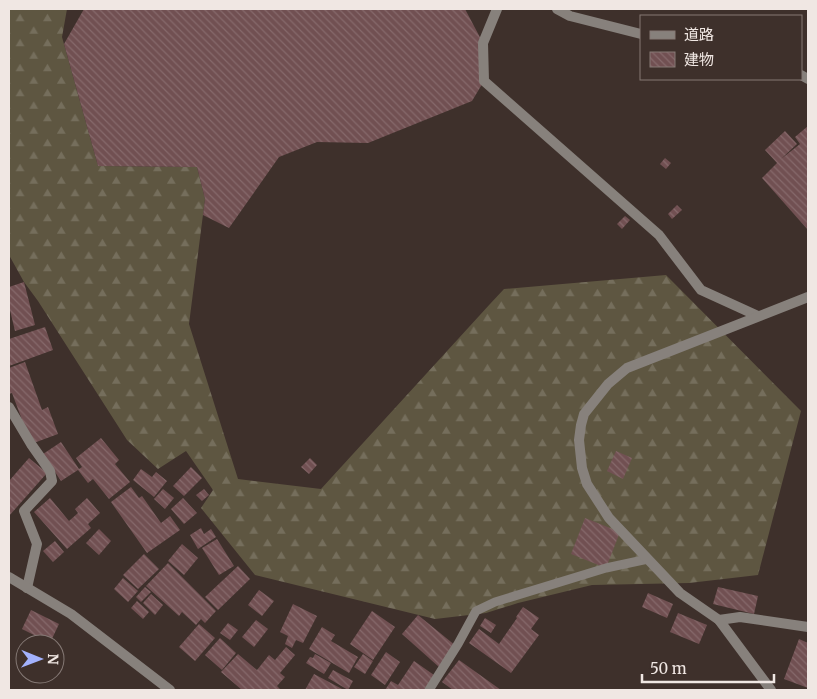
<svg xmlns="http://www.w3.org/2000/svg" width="817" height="699" viewBox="0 0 817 699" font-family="Merriweather,'Noto Sans JP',serif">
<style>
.forest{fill:url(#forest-firs)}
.building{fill:url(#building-back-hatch)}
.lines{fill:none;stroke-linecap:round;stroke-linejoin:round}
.service{stroke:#87817c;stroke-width:9}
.minor{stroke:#87817c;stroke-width:10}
.tertiary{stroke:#87817c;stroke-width:10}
</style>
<defs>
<pattern id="forest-firs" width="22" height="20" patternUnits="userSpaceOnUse" patternTransform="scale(1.25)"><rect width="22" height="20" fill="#5e5641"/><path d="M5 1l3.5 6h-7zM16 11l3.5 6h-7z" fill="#756e5c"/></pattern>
<pattern id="building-back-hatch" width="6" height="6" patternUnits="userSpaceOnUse" patternTransform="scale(1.25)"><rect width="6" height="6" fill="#715052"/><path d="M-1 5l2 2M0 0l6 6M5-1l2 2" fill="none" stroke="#86696b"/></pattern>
</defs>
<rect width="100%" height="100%" fill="#3e302b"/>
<!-- forest -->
<polygon class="forest" points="9,9 67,9 62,37 98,166 197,167 205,199 189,324 238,479 321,489 490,304 504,289 666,275 801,411 758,575 689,583 592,585 518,603 486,613 435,619 255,575 201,508 213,490 186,451 158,469 127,440 38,301 24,282 9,255"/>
<!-- building -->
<g class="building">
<polygon points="84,9 465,9 483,43 484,81 472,101 368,143 317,142 279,157 229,228 203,215 205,199 197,167 98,166 64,44"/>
<polygon points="808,126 808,230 762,178 777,163 765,150 785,131 797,144 781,159 800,144 805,151 795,137"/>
<polygon points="665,158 671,163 666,169 660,164"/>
<polygon points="677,205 682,210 672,219 668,214"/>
<polygon points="625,216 630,220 622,229 617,224"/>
<polygon points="24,282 35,325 15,331 9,306 9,287"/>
<polygon points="45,327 53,350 9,366 9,339"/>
<polygon points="25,362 42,410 48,407 58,434 31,444 12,393 9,394 9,368"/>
<polygon points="101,438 119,460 115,464 130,482 109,499 93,479 88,483 78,470 61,481 43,454 61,442 79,469 82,467 76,458"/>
<polygon points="616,451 632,458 623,479 607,471"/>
<polygon points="29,458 47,473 9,516 9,481"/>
<polygon points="310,458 317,465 309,474 301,467"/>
<polygon points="191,467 202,478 184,496 173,486"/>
<polygon points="141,469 152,477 156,472 167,481 154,497 133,480"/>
<polygon points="131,487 139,498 142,496 161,523 170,516 180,530 147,553 111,502"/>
<polygon points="163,489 174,498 165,509 154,499"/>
<polygon points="204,489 209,495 202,501 196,495"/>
<polygon points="50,498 69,521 78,513 75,509 87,498 100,513 88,524 91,528 67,549 34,512"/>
<polygon points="183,498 197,513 184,524 171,509"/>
<polygon points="585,518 620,532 606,568 571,554"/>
<polygon points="201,528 204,534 211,529 216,537 198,549 190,535"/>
<polygon points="99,529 111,541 99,555 86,543"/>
<polygon points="217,539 234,566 219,575 202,548"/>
<polygon points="55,541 64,552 53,562 43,551"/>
<polygon points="182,544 198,558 184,575 168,561"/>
<polygon points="144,554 159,569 138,589 123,575"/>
<polygon points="168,563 216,611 205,623 201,619 196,625 182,612 179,616 146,586"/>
<polygon points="238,566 250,579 218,610 205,597"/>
<polygon points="123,578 138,591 128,602 114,589"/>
<polygon points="145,587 151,592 141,602 136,597"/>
<polygon points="718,587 758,596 754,614 713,604"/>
<polygon points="259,590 274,601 262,616 248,605"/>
<polygon points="648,593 673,604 667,618 642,607"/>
<polygon points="151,594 163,605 155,615 143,603"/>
<polygon points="137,601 149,612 143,619 131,608"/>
<polygon points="293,604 317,616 303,643 296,640 292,648 285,644 288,636 280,632"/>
<polygon points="523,607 539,618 531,629 539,635 511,673 469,643 479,629 499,644 517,618 516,617"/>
<polygon points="31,610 59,624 50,643 22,629"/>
<polygon points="372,611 395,627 373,660 350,644"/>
<polygon points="678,613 707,625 699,644 670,632"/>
<polygon points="418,615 456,646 439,667 402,634"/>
<polygon points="485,618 496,625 491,633 480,626"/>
<polygon points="256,620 268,629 254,647 242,637"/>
<polygon points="228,623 238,630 230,640 220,633"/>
<polygon points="199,624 215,638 195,661 179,647"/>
<polygon points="322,627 335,635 331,641 358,657 349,673 309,649"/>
<polygon points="220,638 236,653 222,670 205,655"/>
<polygon points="799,639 808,643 808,688 784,679"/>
<polygon points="286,647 295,655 280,673 285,677 277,686 280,689 279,690 242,690 221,672 238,654 257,670 269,655 275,660"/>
<polygon points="386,652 400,662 385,685 371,675"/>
<polygon points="315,654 331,663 324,674 306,663 310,657 313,658"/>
<polygon points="363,654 373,661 365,674 354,667"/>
<polygon points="459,660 501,690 453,690 442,682"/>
<polygon points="414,661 434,675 424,690 385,690 391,681 398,685"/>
<polygon points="333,670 353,681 348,690 328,678"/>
<polygon points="314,674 344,690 305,690"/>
</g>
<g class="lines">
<!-- service -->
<polyline class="service" points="429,690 458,644 476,611 495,602 606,568 648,559"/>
<!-- minor -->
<g class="minor">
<polyline points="497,9 483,43 484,81 659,235 701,290 758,316"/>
<polyline points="9,407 31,444 50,471 52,481 24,511 37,544 27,588"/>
<polyline points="719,620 740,617 808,627"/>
<polyline points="771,690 719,620 680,593 609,518 587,484 582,468 579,440 581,425 584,414 608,384 627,368 808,297"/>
</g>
<!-- tertiary -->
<g class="tertiary">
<polyline points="557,9 570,16 641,34"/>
<polyline points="801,75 808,79"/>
<polyline points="9,577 71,614 170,690"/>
</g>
</g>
<!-- border -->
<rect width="817" height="699" fill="none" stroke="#f0e7e3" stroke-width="20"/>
<!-- legend -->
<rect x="640" y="15" width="162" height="65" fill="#3e302b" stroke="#857975"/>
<rect x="650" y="31" width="25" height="8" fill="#87817c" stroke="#857975"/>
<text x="684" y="40" font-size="15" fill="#f0e7e3">道路</text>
<rect x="650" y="52" width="25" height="15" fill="url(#building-back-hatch)" stroke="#857975"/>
<text x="684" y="65" font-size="15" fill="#f0e7e3">建物</text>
<!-- north arrow -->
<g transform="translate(40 659) rotate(91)"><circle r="24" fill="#3e302b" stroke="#857975"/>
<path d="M0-4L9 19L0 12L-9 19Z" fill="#a3b2fd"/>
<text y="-8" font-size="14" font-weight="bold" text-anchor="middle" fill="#f0e7e3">N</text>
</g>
<!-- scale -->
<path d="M642 674v8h132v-8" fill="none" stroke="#f0e7e3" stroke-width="2.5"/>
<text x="650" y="674" font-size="15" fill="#f0e7e3" stroke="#3e302b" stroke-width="4" paint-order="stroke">50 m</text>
</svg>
